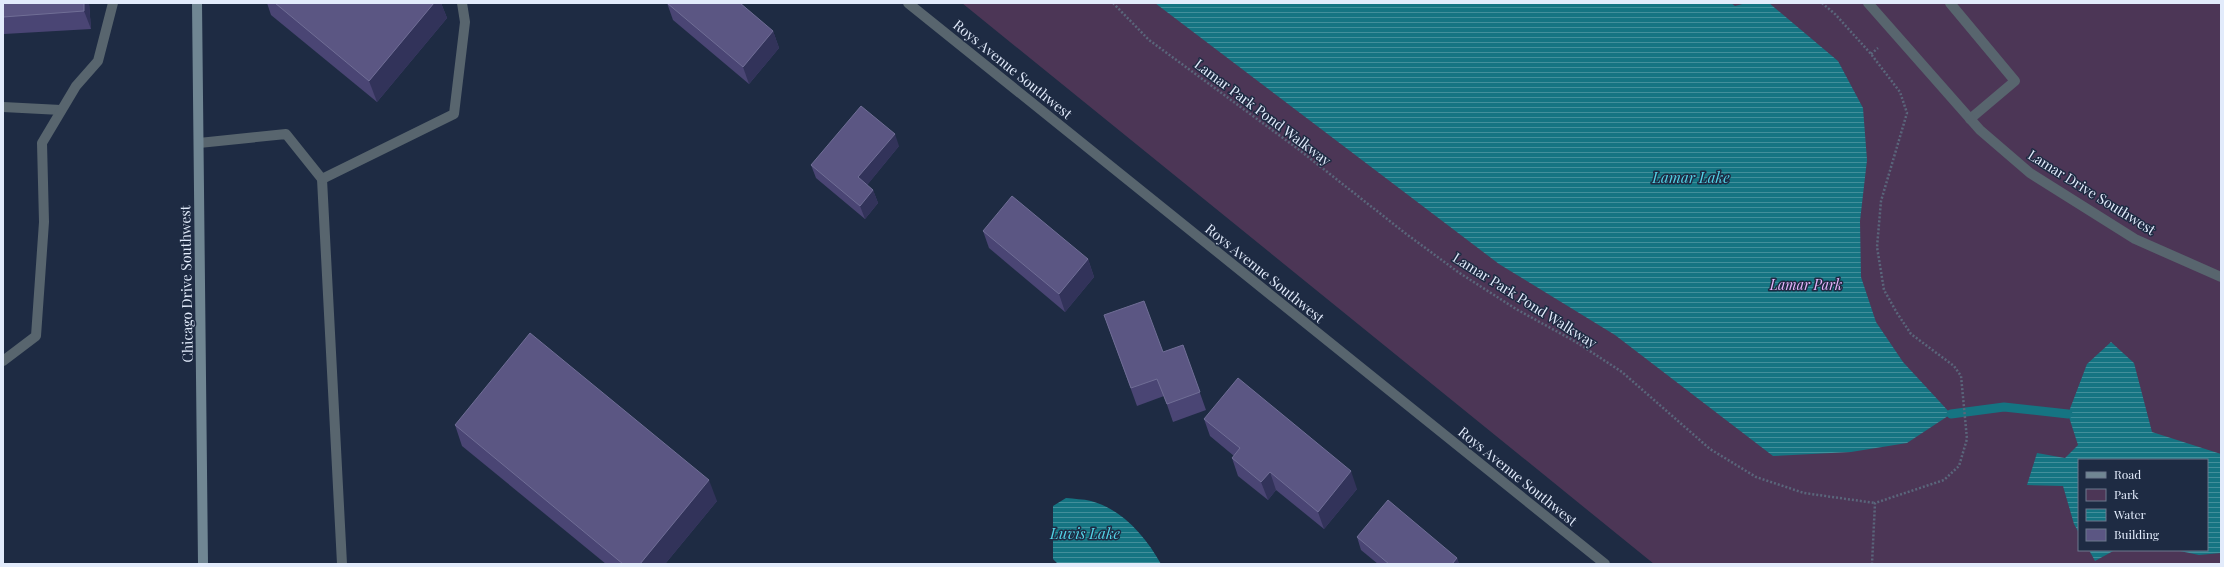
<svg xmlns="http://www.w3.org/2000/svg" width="2224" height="567" viewBox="0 0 2224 567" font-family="'Playfair Display',serif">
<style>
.park{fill:#4c3656;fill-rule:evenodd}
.water{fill:url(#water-rules)}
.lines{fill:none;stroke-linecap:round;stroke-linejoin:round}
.stream{stroke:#157482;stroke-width:9}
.path{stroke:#5a667b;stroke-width:2.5;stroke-dasharray:2 2;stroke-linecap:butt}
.service{stroke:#58656e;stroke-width:10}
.minor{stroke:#58656e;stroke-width:10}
.secondary{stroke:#708693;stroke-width:10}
.wall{fill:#4a4574}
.shaded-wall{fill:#32335a}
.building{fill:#5b5683;stroke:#706e96}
.labels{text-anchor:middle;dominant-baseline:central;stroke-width:3;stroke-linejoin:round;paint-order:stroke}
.street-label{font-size:14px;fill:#e2ebfb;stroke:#1e2b43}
.park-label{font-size:14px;font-style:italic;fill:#e6b3fc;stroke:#1e2b43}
.water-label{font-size:15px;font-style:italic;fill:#53d2e6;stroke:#1e2b43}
</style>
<defs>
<pattern id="water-rules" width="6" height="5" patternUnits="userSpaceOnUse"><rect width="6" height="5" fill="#157482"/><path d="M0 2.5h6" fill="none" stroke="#428f9b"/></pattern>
</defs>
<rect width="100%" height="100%" fill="#1e2b43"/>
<!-- park -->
<path class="park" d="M962 3H2221V564H1654ZM2079 460H2207V550H2079Z"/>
<!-- water -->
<g class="water">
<polygon points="1155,3 1731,3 1735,6 1746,3 1769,3 1838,61 1863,108 1867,160 1860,221 1861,277 1876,322 1903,362 1951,414 1907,443 1851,452 1773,456 1615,335 1499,264"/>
<polygon points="2111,342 2134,363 2152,432 2221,454 2221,553 2199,555 2175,550 2207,550 2207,460 2079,460 2079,533 2074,524 2063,486 2027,485 2037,453 2065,458 2078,445 2068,414 2087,364"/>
<path d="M1066 498C1074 499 1083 499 1091 501 1122 509 1146 537 1161 564H1058L1053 559V506Z"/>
<polygon points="2089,550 2115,550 2095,561"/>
</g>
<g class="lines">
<!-- stream -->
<polyline class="stream" points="1951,414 2004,407 2068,414"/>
<!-- path -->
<g class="path">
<polyline points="1113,3 1149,40 1298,149 1405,233 1458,272 1516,309 1576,342 1622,372 1710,449 1756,477 1804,493 1875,503"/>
<polyline points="1822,3 1835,14 1871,54 1900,92 1907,113 1881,201 1877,247 1884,290 1897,313 1911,334 1954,366 1961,376 1967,439 1959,466 1944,480 1875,503 1872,564"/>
<polyline points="1871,54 1878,48"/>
</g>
<!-- service -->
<g class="service">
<polyline points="1950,3 2015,81 1970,119"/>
<polyline points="3,107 61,110"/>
<polyline points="199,143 286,134 322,179 342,564"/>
<polyline points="322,179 454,114 465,22 462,3"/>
<polyline points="3,361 36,336 44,222 42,143 76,86 98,61 113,3"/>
</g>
<!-- minor -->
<g class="minor">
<polyline points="908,3 1605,564"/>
<polyline points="1868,3 1980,130 2030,173 2135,239 2221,277"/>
</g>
<!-- secondary -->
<polyline class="secondary" points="197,3 203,564"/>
</g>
<!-- wall -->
<g class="wall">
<polygon points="3,3 89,3 91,29 4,34 3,32"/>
<polygon points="267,3 441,3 447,18 377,102 271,15"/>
<polygon points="667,3 773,31 779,48 749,84 673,20"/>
<polygon points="899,146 867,185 873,190 878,203 865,219 816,178 811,165"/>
<polygon points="983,231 1088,259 1094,277 1065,312 989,248"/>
<polygon points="1104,315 1163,352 1183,345 1206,410 1173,422 1164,396 1137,406"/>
<polygon points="1204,419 1357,489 1324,529 1276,490 1268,500 1238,476 1232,458 1234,456 1210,436"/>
<polygon points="455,425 717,501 665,564 606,564 462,446"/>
<polygon points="1357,537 1457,558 1459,564 1378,564 1361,550"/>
</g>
<!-- shaded-wall -->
<g class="shaded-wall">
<polygon points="84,3 89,3 91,29 84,11"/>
<polygon points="434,3 441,3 447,18 377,102 369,81"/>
<polygon points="773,31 779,48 749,84 743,67"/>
<polygon points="895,134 899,146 863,190 858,177"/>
<polygon points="873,190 878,203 865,219 860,206"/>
<polygon points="1088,259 1094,277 1065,312 1059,294"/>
<polygon points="1351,471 1357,489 1324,529 1318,512"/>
<polygon points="1270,472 1276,490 1268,500 1261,482"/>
<polygon points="709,480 717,501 665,564 640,564"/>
<polygon points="1457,558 1459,564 1452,564"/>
</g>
<!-- building -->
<g class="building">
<polygon points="3,3 84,3 84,11 3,17"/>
<polygon points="275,3 434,3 369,81"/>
<polygon points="667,3 740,3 773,31 743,67"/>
<polygon points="861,106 895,134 858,177 873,190 860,206 811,165"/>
<polygon points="1012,196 1088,259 1059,294 983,231"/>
<polygon points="1144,301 1163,352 1183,345 1200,392 1167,404 1157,379 1131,388 1104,315"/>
<polygon points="530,333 709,480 640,564 623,564 455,425"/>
<polygon points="1238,378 1351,471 1318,512 1270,472 1261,482 1232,458 1240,448 1204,419"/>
<polygon points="1388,500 1457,558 1452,564 1389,564 1357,537"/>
</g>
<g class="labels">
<!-- street labels -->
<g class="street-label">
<text transform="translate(1013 69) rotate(39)">Roys Avenue Southwest</text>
<text transform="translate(1263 112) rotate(37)">Lamar Park Pond Walkway</text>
<text transform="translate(2092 192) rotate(32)">Lamar Drive Southwest</text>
<text transform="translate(1265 273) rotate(39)">Roys Avenue Southwest</text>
<text transform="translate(186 284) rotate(-91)">Chicago Drive Southwest</text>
<text transform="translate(1525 300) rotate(32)">Lamar Park Pond Walkway</text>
<text transform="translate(1518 476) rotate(39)">Roys Avenue Southwest</text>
</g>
<!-- park labels -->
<g class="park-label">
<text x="1806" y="284">Lamar Park</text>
</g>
<!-- water labels -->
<g class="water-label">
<text x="1691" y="177">Lamar Lake</text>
<text x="1085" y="533">Luvis Lake</text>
</g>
</g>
<!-- border -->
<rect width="2224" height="567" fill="none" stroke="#e2ebfb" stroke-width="8"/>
<!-- legend -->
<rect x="2078" y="459" width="130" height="92" fill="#1e2b43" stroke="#6c788d"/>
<rect x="2086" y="472" width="20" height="6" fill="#708693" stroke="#6c788d"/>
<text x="2114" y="479" font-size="12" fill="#e2ebfb">Road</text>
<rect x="2086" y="489" width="20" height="12" fill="#4c3656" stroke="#6c788d"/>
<text x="2114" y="499" font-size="12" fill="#e2ebfb">Park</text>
<rect x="2086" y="509" width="20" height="12" fill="url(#water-rules)" stroke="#6c788d"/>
<text x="2114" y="519" font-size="12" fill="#e2ebfb">Water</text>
<rect x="2086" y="529" width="20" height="12" fill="#5b5683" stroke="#6c788d"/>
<text x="2114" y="539" font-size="12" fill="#e2ebfb">Building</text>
</svg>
